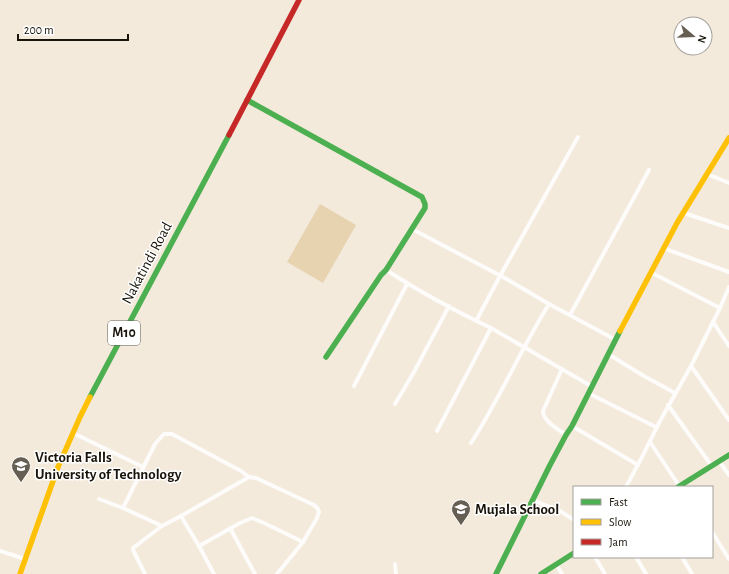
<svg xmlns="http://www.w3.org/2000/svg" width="729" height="574" viewBox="0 0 729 574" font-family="'Alegreya Sans',sans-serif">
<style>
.green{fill:#e7d3b0}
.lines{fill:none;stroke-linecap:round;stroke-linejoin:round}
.street{stroke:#fdfcfa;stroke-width:4}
.fast{stroke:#4caf50;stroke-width:5.5}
.slow{stroke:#ffc107;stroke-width:5.5}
.jam{stroke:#c62828;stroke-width:5.5}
.labels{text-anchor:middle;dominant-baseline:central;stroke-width:3;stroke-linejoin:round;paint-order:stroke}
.shield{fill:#fff;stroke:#5e5a54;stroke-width:1}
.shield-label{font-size:14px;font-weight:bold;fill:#19140a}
.street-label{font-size:15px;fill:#19140a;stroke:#fff}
.poi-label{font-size:15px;font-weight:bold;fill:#19140a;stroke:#fff;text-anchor:start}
</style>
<rect width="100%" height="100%" fill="#f3eadb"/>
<!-- green -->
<polygon class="green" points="320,204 356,225 323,283 287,262"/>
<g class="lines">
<!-- street -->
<g class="street">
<polyline points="707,174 729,183"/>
<polyline points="684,213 729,228"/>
<polyline points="412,229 503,277 549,304 616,340"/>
<polyline points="663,248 729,272"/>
<path d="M386 270C420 292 455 311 491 328L591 386"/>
<polyline points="650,272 720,308"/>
<polyline points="570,315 649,170"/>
<polyline points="476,321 500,276 578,137"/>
<polyline points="713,322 729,346"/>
<polyline points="608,354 644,376 675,393"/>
<polyline points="691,366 729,420"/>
<path d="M562 369 543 411C543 421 558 429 566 435"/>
<polyline points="354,386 407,284"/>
<polyline points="588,393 656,427"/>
<polyline points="395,404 414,372 449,306"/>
<polyline points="668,405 711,465"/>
<polyline points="572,426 638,465"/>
<polyline points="437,431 491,328"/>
<polyline points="73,433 143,467"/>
<polyline points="650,442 680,487"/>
<path d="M471 443C500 398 521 349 549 304"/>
<polyline points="719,461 729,475"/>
<polyline points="626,487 642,457 660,421 691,366 720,308 729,287"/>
<polyline points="99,499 123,508 162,526"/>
<polyline points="533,500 560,511 574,520"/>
<polyline points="123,508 155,444 164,434 172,434 241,471 249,477"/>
<polyline points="181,516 249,477 256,478 314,505 318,509 319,512 317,518 303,542 277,574"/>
<polyline points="230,528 255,574"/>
<polyline points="712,532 729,559"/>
<polyline points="199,546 240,523 252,518 264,523 303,542"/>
<polyline points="0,551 25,559"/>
<polyline points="595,557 605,574"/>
<polyline points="636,557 646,574"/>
<polyline points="682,557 692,574"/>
<polyline points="395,564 396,574"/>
<polyline points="556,564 562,574"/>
<polyline points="145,574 133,550 133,548 162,526 181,516 199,546 214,574"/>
</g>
<!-- fast -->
<g class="fast">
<polyline points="247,100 422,197 425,204 425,208 386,270 381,275 326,357"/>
<polyline points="90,397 229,135"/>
<polyline points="678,487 729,455"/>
<polyline points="496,574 550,465 566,435 572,426 620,331"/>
<polyline points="541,574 574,553"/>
</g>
<!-- slow -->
<g class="slow">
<polyline points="620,331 677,223 729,138"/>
<polyline points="20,574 58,467 80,417 90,397"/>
</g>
<!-- jam -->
<polyline class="jam" points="229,135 299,0"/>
</g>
<!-- icons -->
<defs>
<g id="university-pin" transform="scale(1)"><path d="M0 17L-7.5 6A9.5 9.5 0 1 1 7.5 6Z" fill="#655f53" stroke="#fff"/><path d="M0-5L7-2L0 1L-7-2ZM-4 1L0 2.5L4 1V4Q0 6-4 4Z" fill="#fff"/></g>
<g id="school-pin" transform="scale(1)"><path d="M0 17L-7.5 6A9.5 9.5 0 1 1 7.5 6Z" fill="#655f53" stroke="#fff"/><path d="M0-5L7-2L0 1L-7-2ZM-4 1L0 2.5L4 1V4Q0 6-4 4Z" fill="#fff"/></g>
</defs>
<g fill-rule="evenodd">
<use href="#university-pin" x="21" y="466"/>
<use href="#school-pin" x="461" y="509"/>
</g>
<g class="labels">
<!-- shield labels -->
<rect class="shield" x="108" y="321" width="32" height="24" rx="3"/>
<g class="shield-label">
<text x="124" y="333">M10</text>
</g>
<!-- street labels -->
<g class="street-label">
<text transform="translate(147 263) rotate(-62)">Nakatindi Road</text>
</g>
<!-- poi labels -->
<g class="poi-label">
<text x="35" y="457">Victoria Falls<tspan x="35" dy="17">University of Technology</tspan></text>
<text x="475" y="509">Mujala School</text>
</g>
</g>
<!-- legend -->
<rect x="573" y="486" width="140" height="72" fill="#ffffff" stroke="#a3a19d"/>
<rect x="581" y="499" width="20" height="6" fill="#4caf50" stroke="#a3a19d"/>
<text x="609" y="506" font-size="12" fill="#19140a">Fast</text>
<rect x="581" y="519" width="20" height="6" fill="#ffc107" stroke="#a3a19d"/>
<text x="609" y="526" font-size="12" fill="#19140a">Slow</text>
<rect x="581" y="539" width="20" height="6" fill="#c62828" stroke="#a3a19d"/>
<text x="609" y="546" font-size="12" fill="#19140a">Jam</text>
<!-- north arrow -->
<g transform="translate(693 36) rotate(109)"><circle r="19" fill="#ffffff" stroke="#a3a19d"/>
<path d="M0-3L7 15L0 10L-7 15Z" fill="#655f53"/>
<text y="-6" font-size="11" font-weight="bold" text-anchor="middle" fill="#19140a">N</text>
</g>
<!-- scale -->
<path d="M18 34v6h110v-6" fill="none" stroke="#19140a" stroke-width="2"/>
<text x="24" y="34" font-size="12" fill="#19140a" stroke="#ffffff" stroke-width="3" paint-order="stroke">200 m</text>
</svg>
